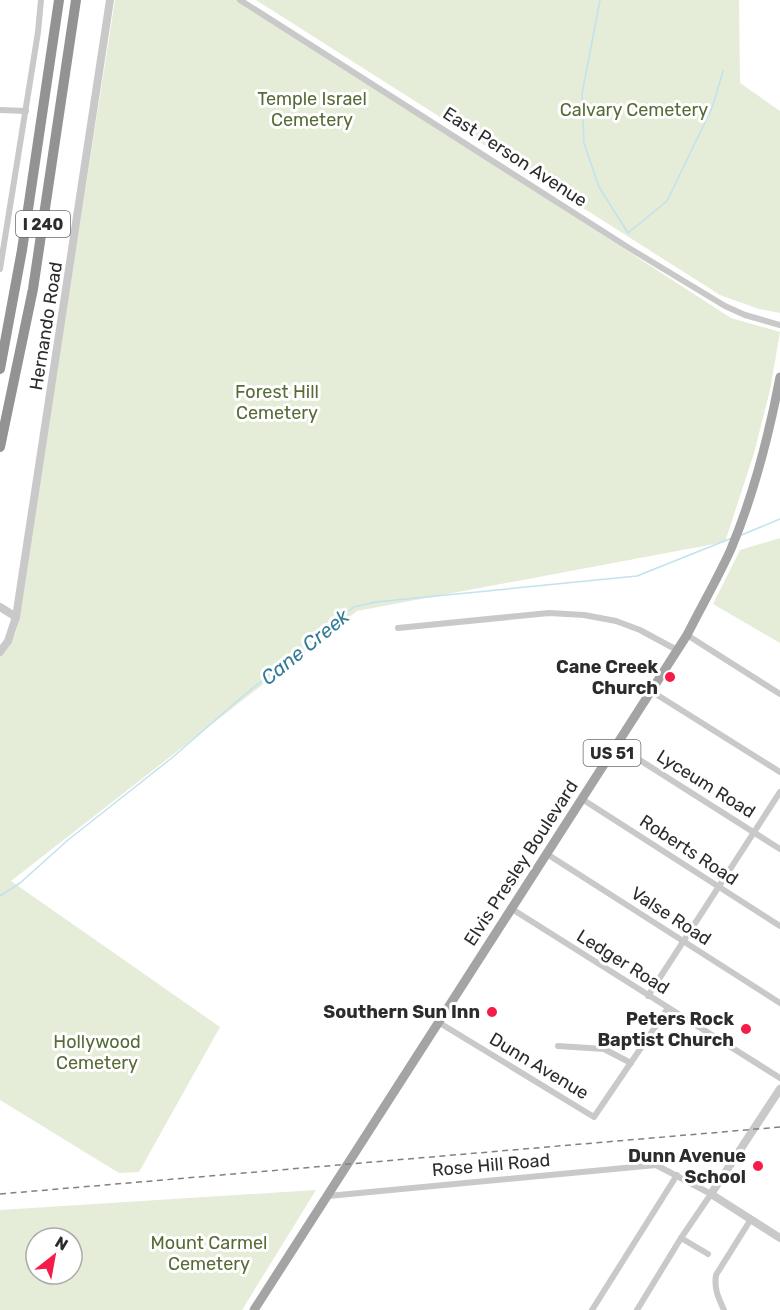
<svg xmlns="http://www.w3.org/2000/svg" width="780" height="1310" viewBox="0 0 780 1310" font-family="Rubik,sans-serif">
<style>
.green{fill:#e5ecd8;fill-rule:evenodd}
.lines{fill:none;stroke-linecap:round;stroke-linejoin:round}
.stream{stroke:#c1e2ee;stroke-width:1.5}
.minor{stroke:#c9c9c9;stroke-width:6}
.tertiary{stroke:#c9c9c9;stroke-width:8}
.primary{stroke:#a4a4a4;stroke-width:9}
.motorway{stroke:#939393;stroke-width:10}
.rail{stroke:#818181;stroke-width:1.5;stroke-dasharray:6 4.5;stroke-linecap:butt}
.poi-dot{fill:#f51c48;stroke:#fff;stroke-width:2}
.labels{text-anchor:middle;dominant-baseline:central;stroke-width:6;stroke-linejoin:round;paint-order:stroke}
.shield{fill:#fff;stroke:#6b6b6b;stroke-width:1.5}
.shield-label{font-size:16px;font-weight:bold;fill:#2c2c2c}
.park-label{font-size:18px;fill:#566b36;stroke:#fff}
.street-label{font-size:18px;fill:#2c2c2c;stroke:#fff}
.poi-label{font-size:18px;font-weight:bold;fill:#2c2c2c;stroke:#fff;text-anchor:end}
.water-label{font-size:20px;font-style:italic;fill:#337c95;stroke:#fff}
</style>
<rect width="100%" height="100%" fill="#fff"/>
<!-- green -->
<g class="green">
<polygon points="115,0 239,0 731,318 780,332 770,390 754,453 725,542 357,611 11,881 220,1027 139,1172 119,1173 0,1100 0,655 16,632"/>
<polygon points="256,0 739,0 740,83 780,111 780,313 759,309 720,295"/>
<polygon points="780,538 780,643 713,604 740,550"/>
<path d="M316 1190 242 1310H0V1210ZM36 1238H72V1274H36Z"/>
</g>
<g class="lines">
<!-- stream -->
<g class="stream">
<polyline points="600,0 582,94 584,143 599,187 628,233 667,201 712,108 723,71"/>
<polyline points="739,536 780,519"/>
<polyline points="0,896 20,883 68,840 173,757 243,696 354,607 376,602 637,576 732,538"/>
</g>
<!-- minor -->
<g class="minor">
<polyline points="240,0 629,248 725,306 745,315 780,325"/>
<polyline points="0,110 26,111"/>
<polyline points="0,269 38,32 41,0"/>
<polyline points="398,628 549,613 584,615 616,621 640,630 677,650"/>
<polyline points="687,635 780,694"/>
<polyline points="651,691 780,772"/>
<polyline points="616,745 780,849"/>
<polyline points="582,799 780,926"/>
<polyline points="547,854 780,1003"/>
<polyline points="512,909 780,1078"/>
<polyline points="648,996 780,792"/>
<polyline points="438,1022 594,1117 668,1008"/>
<polyline points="558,1046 604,1049 631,1063"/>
<polyline points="328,1196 656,1165 711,1194 681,1238 637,1310"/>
<polyline points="681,1238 708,1254"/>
<polyline points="592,1310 677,1175"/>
<path d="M724 1310C718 1297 714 1289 716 1275L751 1219"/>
</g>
<!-- tertiary -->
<g class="tertiary">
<polyline points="0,607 16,617"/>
<polyline points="0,652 8,641 16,617 110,0"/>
<polyline points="780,1089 711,1194 780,1238"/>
</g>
<!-- primary -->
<path class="primary" d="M254 1310 687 635C701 607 718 578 731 549 754 494 769 435 780 377"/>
<!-- motorway -->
<g class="motorway">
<polyline points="0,369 22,250 59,0"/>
<polyline points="0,447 33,289 76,0"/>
</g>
<!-- rail -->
<polyline class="rail" points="0,1194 780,1127"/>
</g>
<!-- markers -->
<g class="poi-dot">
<circle cx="670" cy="677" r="6"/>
<circle cx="492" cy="1012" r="6"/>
<circle cx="746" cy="1029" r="6"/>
<circle cx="758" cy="1166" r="6"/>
</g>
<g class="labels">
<!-- shield labels -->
<g class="shield">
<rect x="16" y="211" width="54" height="26" rx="4.5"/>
<rect x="583.5" y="740" width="57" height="26" rx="4.5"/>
</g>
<g class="shield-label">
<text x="43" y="224">I 240</text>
<text x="612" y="753">US 51</text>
</g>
<!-- park labels -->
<g class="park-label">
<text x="312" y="99">Temple Israel<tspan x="312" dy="21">Cemetery</tspan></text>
<text x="634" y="110">Calvary Cemetery</text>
<text x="277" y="392">Forest Hill<tspan x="277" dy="21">Cemetery</tspan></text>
<text x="97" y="1042">Hollywood<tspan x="97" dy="21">Cemetery</tspan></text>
<text x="209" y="1243">Mount Carmel<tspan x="209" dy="21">Cemetery</tspan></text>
</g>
<!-- street labels -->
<g class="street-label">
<text transform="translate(515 157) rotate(33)">East Person Avenue</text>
<text transform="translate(46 326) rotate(-81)">Hernando Road</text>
<text transform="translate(706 784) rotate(32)">Lyceum Road</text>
<text transform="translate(689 850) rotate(33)">Roberts Road</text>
<text transform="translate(521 863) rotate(-57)">Elvis Presley Boulevard</text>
<text transform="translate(671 916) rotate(33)">Valse Road</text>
<text transform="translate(623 962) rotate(32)">Ledger Road</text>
<text transform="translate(539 1066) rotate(31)">Dunn Avenue</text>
<text transform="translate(491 1165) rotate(-5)">Rose Hill Road</text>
</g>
<!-- poi labels -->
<g class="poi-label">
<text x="658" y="667">Cane Creek<tspan x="658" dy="21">Church</tspan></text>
<text x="480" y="1012">Southern Sun Inn</text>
<text x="734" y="1019">Peters Rock<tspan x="734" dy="21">Baptist Church</tspan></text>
<text x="746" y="1156">Dunn Avenue<tspan x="746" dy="21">School</tspan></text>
</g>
<!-- water labels -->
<g class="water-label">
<text transform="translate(305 647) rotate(-39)">Cane Creek</text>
</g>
</g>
<!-- north arrow -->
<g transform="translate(54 1256) rotate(31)"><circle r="28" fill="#ffffff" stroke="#ababab" stroke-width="1.5"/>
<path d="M0-4.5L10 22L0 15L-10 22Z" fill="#f51c48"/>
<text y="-9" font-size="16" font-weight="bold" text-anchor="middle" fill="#2c2c2c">N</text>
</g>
</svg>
